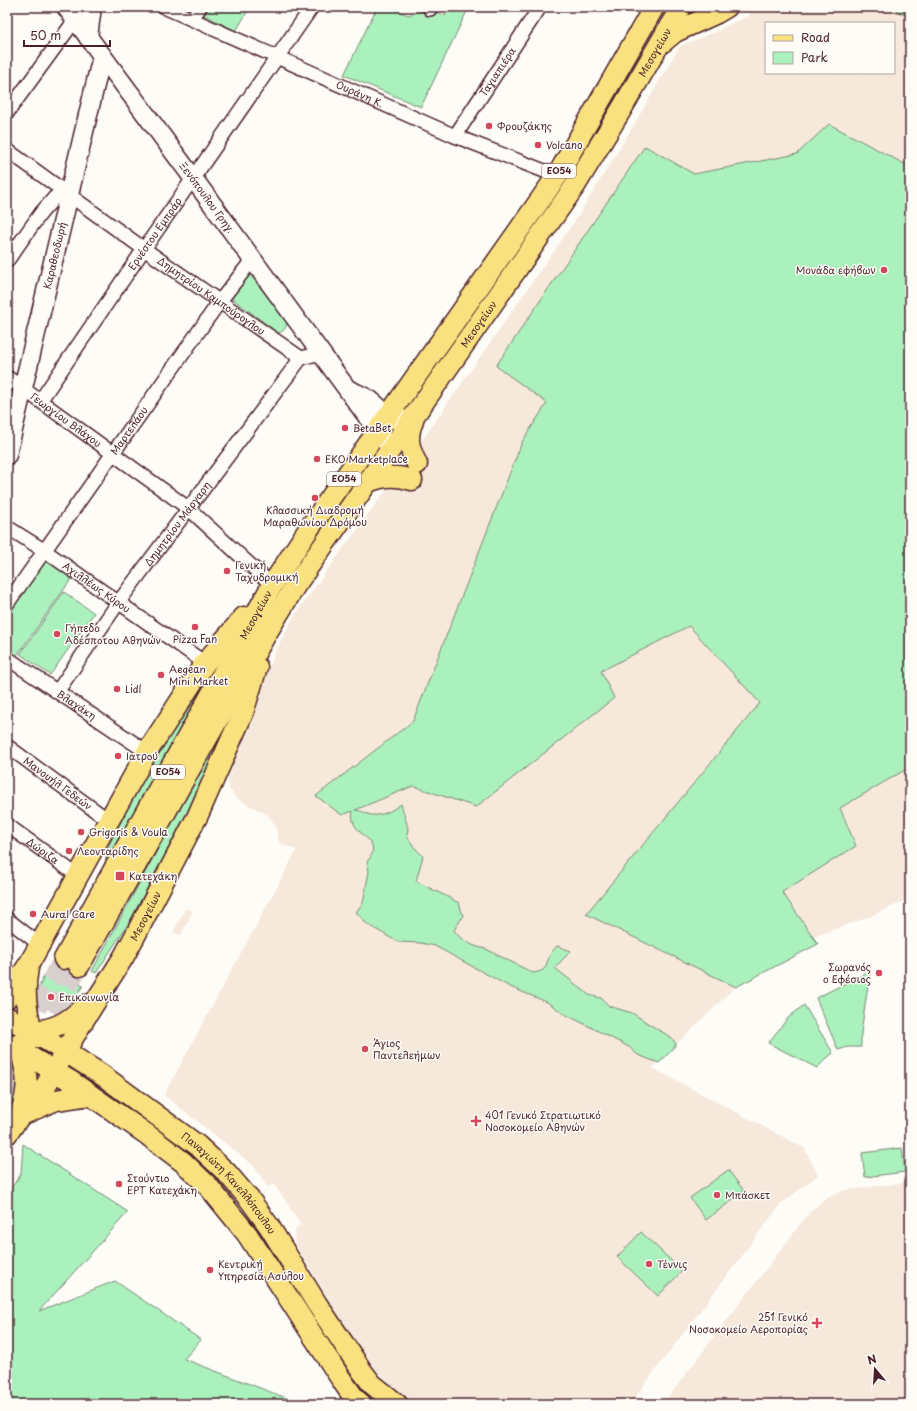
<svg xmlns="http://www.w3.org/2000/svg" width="917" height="1411" font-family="'Playpen Sans',sans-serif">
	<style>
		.built { fill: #f6e8da; fill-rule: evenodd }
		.green { fill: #abf1bd; stroke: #7a8874 }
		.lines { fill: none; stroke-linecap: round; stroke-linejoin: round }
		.primary-tunnel { stroke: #d9d0ce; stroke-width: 20; stroke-dasharray: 20 10; stroke-linecap: butt }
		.street-casing { stroke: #4a1f2b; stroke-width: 16 }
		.secondary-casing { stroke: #4a1f2b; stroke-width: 21 }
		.primary-casing { stroke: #4a1f2b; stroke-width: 23 }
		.street { stroke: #fdfcf7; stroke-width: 13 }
		.secondary { stroke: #fdfcf7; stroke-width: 18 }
		.primary { stroke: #fae180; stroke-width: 20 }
		.poi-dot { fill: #d1495b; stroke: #fdfcf7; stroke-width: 1.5 }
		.labels { text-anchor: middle; stroke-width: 3; stroke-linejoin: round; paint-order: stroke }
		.shield { fill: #fdfcf7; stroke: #806168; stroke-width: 1 }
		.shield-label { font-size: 9px; font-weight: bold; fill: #4a1f2b }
		.street-label { font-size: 10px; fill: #4a1f2b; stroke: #fdfcf7 }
		.poi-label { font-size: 10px; fill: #4a1f2b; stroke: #fdfcf7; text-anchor: start }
	</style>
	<rect width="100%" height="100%" fill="#fdfcf7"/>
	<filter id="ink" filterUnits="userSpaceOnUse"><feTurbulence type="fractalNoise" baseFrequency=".025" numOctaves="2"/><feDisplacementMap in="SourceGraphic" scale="8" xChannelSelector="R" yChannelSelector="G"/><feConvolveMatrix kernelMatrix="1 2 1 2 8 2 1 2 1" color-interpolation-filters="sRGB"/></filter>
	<g filter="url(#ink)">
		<path class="built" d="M755,7h155v896l-4,-3 -35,16 -101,37 -118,115 152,80 14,27 -38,30 -150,199h-217l-19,-16 -22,-22 -21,-30 -57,-94 2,-14 5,-4 -27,-40 -6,3 -14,-21 -90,-71 133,-245 -18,-7 -3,-17 -8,-11 -30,-16 -9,-10 -1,-11 48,-128 18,-34 125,-171 158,-227 54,-88 49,-84 38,-15 14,-8 16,-6zM766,23h128v50h-128z
			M186,908l7,3 -12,24 -8,-3z
			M910,1182v222h-247l146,-191 17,-15 20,-8z"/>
		<path class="green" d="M209,7h41l-14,24 -32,-16z
			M377,7h12l19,8 15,-4 1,-4h2l19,9 5,-9h14l4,2 -47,98 -77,-32z
			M891,7h19v11z
			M829,124l81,43v600l-70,41 16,38 -74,46 36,52 -82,43 -150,-73 174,-211 -71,-77 -88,45 13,27 -138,109 -63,-21 -58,24c5,0 8,2 12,4 12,4 25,-3 34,-10l7,24 -1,8 7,11 9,9 -7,25c14,8 29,14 43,22l4,13 -9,14c6,11 21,17 32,19l47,24c13,-2 12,-5 16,-16 2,-4 5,-8 8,-11l14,5 -8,8 -8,9 34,27 12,3 8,8 23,7 25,16 14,8 5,7 -4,6 -13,13 -21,-8 -9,-8 -66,-34 -16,-11 -37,-15 -75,-41 -14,-3 -22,-1 -10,-5 -22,-13 -11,-12 7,-9 6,-32 -2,-9c20,-25 -20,-25 -14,-51l-11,4 -26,-19 97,-75 109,-279 25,-39 -51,-37 149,-220 49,28 103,-20z
			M248,272l39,50c-1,6 -2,9 -9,11l-49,-37z
			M47,559l26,18 -58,81 -8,-6v-37z
			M64,592l30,21 -44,62 -30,-21z
			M229,645l-127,230 7,-30 37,-72 46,-78z
			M229,717l-18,50 -81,154 -34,52 -4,-2z
			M48,967l35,19 -13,17 -11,6 -20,-13 1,-11z
			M870,971l-9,62v14h-13l-10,3 -22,-52z
			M804,1005l29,48 -7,6 -9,9 -49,-25 20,-25z
			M7,1065l8,2 4,11 -5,24 -7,13z
			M23,1144l105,68 -89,99 76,-30 86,59 -17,19 118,45h-295v-210l14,-20z
			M902,1148l3,24 -40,5 -3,-24z
			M728,1170l16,21 -38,29 -16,-22z
			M641,1232l41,39 -24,25 -41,-39z"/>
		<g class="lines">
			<path class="primary-tunnel" d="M7,1060l57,-101
				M7,1090l72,-124"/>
			<defs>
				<g id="street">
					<path id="s1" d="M164,7l291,129 102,40"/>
					<path d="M430,9v-2"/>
					<path d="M192,19l8,-12"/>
					<path d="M7,113l68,-93"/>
					<path id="s2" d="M455,136l85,-129"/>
					<path id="s3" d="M7,150l137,99 157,109 20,-5"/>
					<path d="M7,261l34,-48 14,-16 14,-3"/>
					<path id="s4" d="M7,377l181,131 84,77"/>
					<path id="s5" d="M40,401l104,-152 168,-242"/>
					<path id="s6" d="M7,527l38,24 160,112"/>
					<path id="s7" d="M7,604l213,-303 33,-42"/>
					<path id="s8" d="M7,658l140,94"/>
					<path id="s9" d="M57,692l61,-89 183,-245"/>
					<path id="s10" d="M7,746l101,74"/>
					<path id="s11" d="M7,825l71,51"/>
					<path d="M7,919l32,25"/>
				</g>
				<g id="secondary">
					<path id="s12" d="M66,7l127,171 198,271"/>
					<path d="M88,37l4,-30"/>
					<path d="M352,391c6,3 13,6 18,9 16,12 22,27 44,17"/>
					<path id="s13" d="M7,455l95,-399"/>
				</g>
				<g id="primary">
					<path d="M663,42l12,-10 42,-19 10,-6"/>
					<path d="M413,421c-7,16 -4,28 4,43"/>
					<path d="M370,481c15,-5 27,-6 42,-1"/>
					<path id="s14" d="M64,959l208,-374 38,-58 247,-351 97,-169"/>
					<path id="s15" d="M79,966l187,-332 29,-48 280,-400 46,-76 60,-103"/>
					<path d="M28,968c-5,26 -1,45 6,70"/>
					<path d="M7,998l22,-34 118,-212 58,-89 39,-46"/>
					<path id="s16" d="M7,1017l59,35 36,23 95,70 30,28 23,27 19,26 48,78 45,67 10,13 25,20"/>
					<path d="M26,1032c28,-2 40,-8 60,-27"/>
					<path d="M7,1043l62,37 76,53 38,29 25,24 39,48 96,148 12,17 6,5"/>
					<path d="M19,1044c7,28 12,38 2,68"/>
					<path d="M26,1113l30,-13 34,-5"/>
					<path id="s17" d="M7,1134l13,-18 25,-29 35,-61 43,-68 13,-24 62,-119 45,-102 14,-46"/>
				</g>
			</defs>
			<use href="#street" class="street-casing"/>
			<use href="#secondary" class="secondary-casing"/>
			<use href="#primary" class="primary-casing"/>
			<use href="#street" class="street"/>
			<use href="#secondary" class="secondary"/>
			<use href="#primary" class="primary"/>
		</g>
	</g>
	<g class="poi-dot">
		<circle cx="489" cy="126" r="4"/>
		<circle cx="538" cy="145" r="4"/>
		<circle cx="884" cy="270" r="4"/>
		<circle cx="345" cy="428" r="4"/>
		<circle cx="317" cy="459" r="4"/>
		<circle cx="315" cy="498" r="4"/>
		<circle cx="227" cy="571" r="4"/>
		<circle cx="195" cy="627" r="4"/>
		<circle cx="57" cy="634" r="4"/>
		<circle cx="161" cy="675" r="4"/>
		<circle cx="117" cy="689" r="4"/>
		<circle cx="118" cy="756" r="4"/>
		<circle cx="81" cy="832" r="4"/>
		<circle cx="69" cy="851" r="4"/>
		<rect x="115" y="871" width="10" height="10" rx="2"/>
		<circle cx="33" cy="914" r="4"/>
		<circle cx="879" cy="973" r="4"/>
		<circle cx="51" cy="997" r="4"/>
		<circle cx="365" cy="1049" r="4"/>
		<path d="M474 1115h4v4h4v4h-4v4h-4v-4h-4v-4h4z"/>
		<circle cx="119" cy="1184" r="4"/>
		<circle cx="717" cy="1195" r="4"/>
		<circle cx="649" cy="1264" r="4"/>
		<circle cx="210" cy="1270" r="4"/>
		<path d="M815 1317h4v4h4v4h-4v4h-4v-4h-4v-4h4z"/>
	</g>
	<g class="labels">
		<g class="shield">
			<rect x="542" y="164" width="34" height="14" rx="3"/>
			<rect x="327" y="472" width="34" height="14" rx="3"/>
			<rect x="151" y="765" width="34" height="14" rx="3"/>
		</g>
		<g class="shield-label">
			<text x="559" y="174">ΕΟ54</text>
			<text x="344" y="482">ΕΟ54</text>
			<text x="168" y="775">ΕΟ54</text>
		</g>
		<g class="street-label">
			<text dy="4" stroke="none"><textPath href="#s15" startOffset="1081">Μεσογείων</textPath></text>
			<text dy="4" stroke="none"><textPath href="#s2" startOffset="77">Ταγιαπιέρα</textPath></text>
			<text dy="4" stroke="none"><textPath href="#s1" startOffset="214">Ουράνη Κ.</textPath></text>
			<text dy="4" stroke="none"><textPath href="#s12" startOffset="237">Ξενόπουλου Γρηγ.</textPath></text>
			<text dy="4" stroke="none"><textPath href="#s5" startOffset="203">Ερνέστου Εμπράρ</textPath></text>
			<text dy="4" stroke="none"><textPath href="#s13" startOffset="205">Καραθεοδωρή</textPath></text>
			<text dy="4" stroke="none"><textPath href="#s3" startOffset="251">Δημητρίου Καμπούρογλου</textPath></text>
			<text dy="4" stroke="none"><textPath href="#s15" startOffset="757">Μεσογείων</textPath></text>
			<text dy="4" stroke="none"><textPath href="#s4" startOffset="73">Γεωργίου Βλάχου</textPath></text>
			<text dy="4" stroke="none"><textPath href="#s7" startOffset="212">Μαρτελάου</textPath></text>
			<text dy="4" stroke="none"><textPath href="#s9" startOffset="207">Δημητρίου Μάργαρη</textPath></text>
			<text dy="4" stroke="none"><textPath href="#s6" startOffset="108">Αχιλλέως Κύρου</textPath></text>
			<text dy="4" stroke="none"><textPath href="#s14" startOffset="394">Μεσογείων</textPath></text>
			<text dy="4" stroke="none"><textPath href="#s8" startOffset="84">Βλαχάκη</textPath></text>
			<text dy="4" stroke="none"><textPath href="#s10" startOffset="63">Μανουήλ Γεδεών</textPath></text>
			<text dy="4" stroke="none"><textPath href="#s11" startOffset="44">Δώριζα</textPath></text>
			<text dy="4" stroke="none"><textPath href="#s17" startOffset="259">Μεσογείων</textPath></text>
			<text dy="4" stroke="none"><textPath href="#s16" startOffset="279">Παναγιώτη Κανελλόπουλου</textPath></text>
		</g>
		<g class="poi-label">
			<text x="497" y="130">Φρουζάκης</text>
			<text x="546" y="149">Volcano</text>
			<text x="876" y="274" text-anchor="end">Μονάδα εφήβων</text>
			<text x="353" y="432">BetaBet</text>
			<text x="325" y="463">EKO Marketplace</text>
			<text x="315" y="514" text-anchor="middle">Κλασσική Διαδρομή<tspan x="315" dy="12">Μαραθωνίου Δρόμου</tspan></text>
			<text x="235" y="569">Γενική<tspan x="235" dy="12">Ταχυδρομική</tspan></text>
			<text x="65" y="632">Γήπεδο<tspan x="65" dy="12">Αδέσποτου Αθηνών</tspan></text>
			<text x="195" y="643" text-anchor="middle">Pizza Fan</text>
			<text x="169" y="673">Aegean<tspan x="169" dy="12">Mini Market</tspan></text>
			<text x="125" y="693">Lidl</text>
			<text x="126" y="760">Ιατρού</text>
			<text x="89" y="836">Grigoris &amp; Voula</text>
			<text x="77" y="855">Λεονταρίδης</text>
			<text x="129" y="880">Κατεχάκη</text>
			<text x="41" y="918">Aural Care</text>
			<text x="871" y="971" text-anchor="end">Σωρανός<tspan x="871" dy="12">ο Εφέσιος</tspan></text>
			<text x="59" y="1001">Επικοινωνία</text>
			<text x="373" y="1047">Άγιος<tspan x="373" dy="12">Παντελεήμων</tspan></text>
			<text x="485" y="1119">401 Γενικό Στρατιωτικό<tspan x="485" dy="12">Νοσοκομείο Αθηνών</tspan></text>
			<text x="127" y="1182">Στούντιο<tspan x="127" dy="12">ΕΡΤ Κατεχάκη</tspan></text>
			<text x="725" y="1199">Μπάσκετ</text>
			<text x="218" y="1268">Κεντρική<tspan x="218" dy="12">Υπηρεσία Ασύλου</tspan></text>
			<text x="657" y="1268">Τέννις</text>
			<text x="808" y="1321" text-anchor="end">251 Γενικό<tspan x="808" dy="12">Νοσοκομείο Αεροπορίας</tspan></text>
		</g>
	</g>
	<rect width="917" height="1411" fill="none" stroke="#fdfcf7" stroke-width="24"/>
	<rect x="12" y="12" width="893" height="1387" fill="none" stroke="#4a1f2b" stroke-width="1.5" filter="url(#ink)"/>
	<rect x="765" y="22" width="130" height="52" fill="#fdfcf7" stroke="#b5a4a5"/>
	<rect x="773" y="35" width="20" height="6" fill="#fae180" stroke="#b5a4a5"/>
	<text x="801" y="42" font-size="12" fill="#4a1f2b">Road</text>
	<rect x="773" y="52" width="20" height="12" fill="#abf1bd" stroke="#b5a4a5"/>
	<text x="801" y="62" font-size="12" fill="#4a1f2b">Park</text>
	<g transform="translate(875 1369) rotate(342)" stroke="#fdfcf7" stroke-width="3" paint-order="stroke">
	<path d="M0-3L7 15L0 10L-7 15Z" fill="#4a1f2b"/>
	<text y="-6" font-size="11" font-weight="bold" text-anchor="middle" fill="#4a1f2b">N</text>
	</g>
	<path d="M24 40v6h86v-6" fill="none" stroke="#4a1f2b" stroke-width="2"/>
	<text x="30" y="40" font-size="12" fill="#4a1f2b" stroke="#fdfcf7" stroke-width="3" paint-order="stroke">50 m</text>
</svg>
